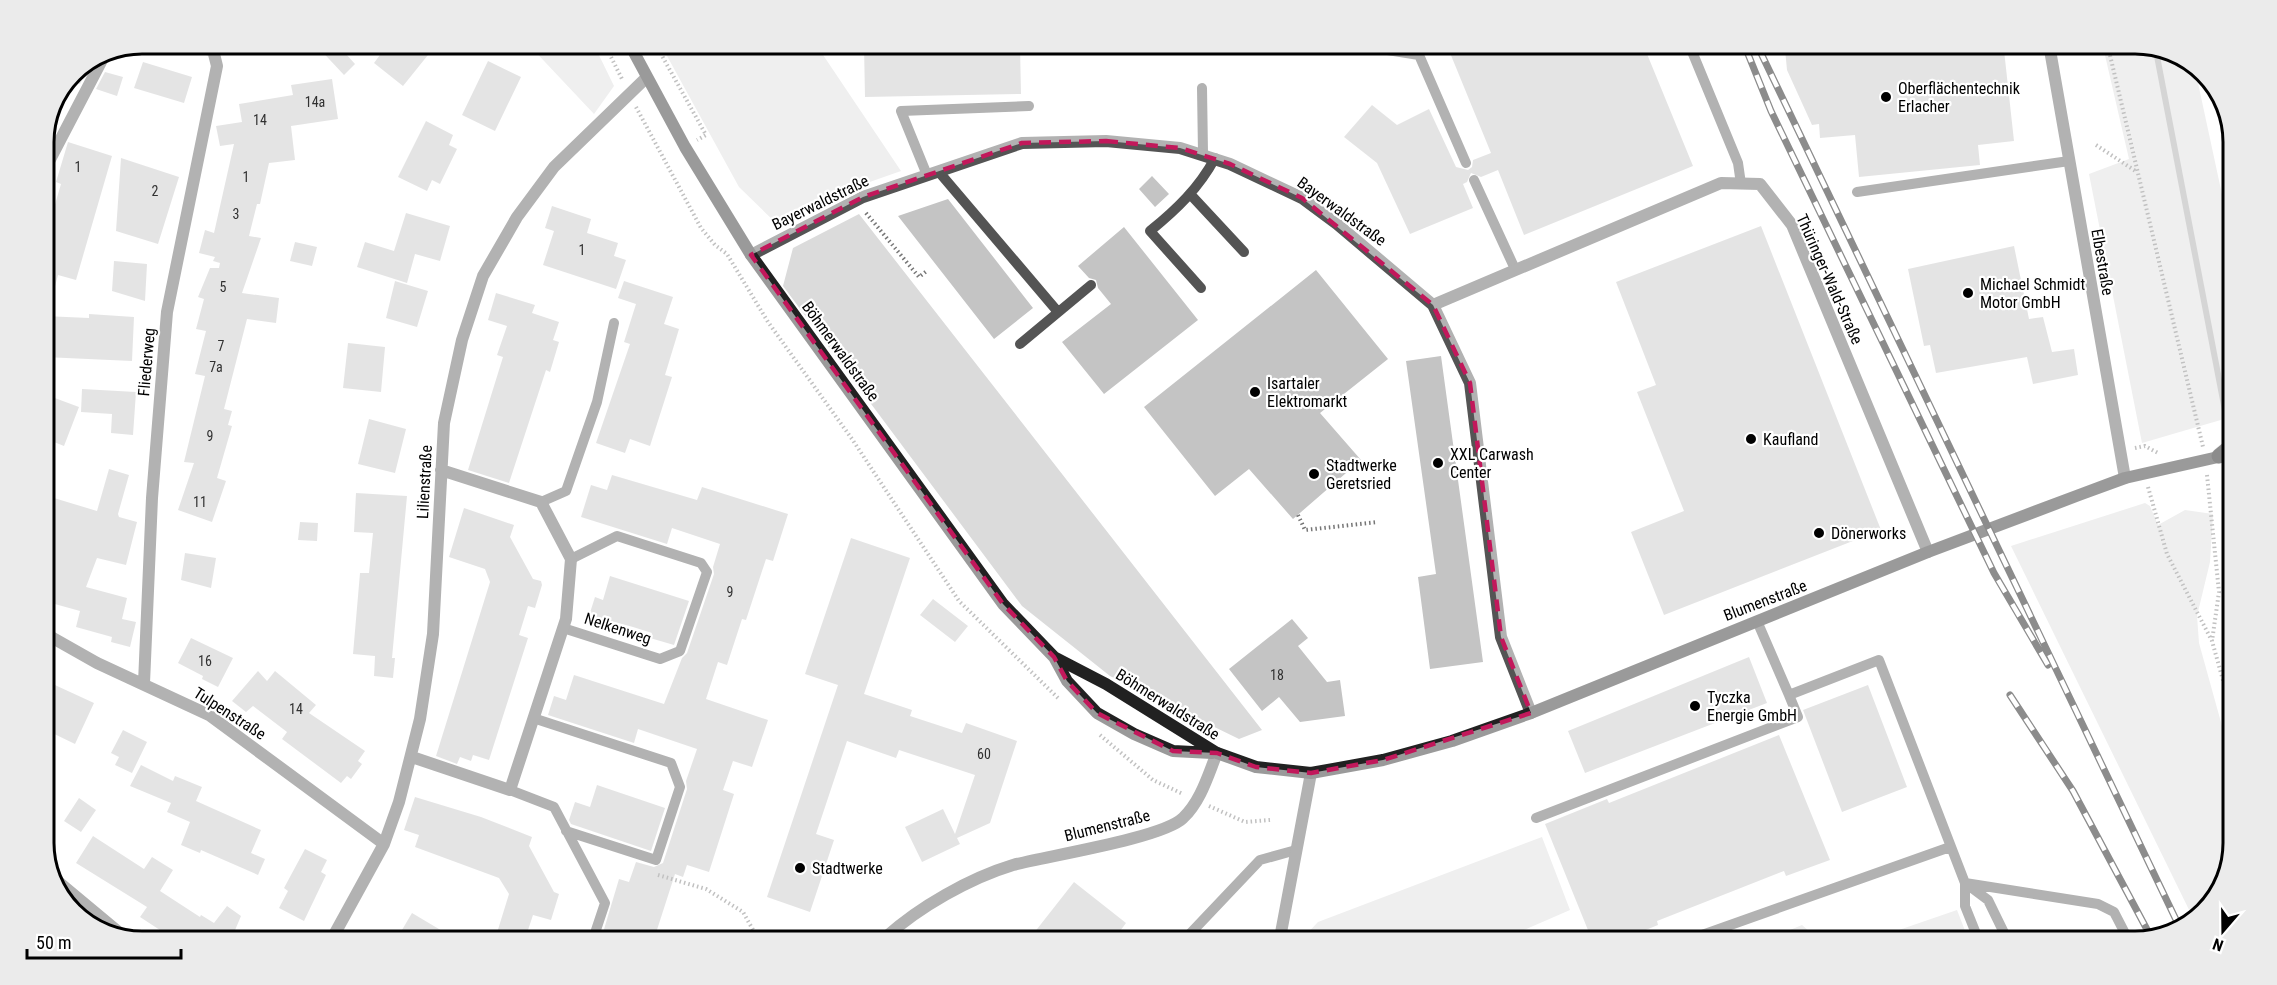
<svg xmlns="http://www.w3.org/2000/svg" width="2277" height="985" font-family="'Roboto Condensed',sans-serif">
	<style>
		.green { fill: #dbdbdb }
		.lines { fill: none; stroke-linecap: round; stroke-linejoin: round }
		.stream { stroke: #a2a2a2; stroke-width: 6 }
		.building { fill: #c4c4c4 }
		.primary-casing { stroke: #dbdbdb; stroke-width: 16 }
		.path { stroke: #767676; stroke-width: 4; stroke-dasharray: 1.5 3; stroke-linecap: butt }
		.lane { stroke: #545454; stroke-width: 10 }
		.street { stroke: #545454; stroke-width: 12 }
		.secondary { stroke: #212121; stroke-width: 12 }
		.primary { stroke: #000; stroke-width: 15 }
		.rail-casing { stroke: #000; stroke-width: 7 }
		.rail { stroke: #fff; stroke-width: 4.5; stroke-dasharray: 14; stroke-linecap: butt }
		.marked { fill: none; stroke: #c2185b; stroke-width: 4.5; stroke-dasharray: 12 8; stroke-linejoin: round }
		.poi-dot { fill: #000; stroke: #fff; stroke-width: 2 }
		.labels { text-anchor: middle; stroke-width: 4.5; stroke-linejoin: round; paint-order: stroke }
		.number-label { font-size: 14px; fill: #313131 }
		.poi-label { font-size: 16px; fill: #000; stroke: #fff; text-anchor: start }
		.street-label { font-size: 16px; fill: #000; stroke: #fff }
		.rim { fill: none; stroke: #000; stroke-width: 3 }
	</style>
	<rect width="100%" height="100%" fill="#fff"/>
	<path class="green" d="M529,45h65l20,41 -20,28z
		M661,45l156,1 84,125 -57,20 -66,34 -39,-38z
		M2104,51h69l22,18 37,172 -1,176 -89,26 -53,-269 40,-15z
		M859,214l403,516 -23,9 -129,-63 -88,-70 -239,-320 10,-38z
		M2145,503l5,3 8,19 27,-15 28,4 -3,48 -13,54 2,27 28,101 -1,137 -32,39 -183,-374z
		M1542,837l28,73 -67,29 -200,-1 15,-16z
		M1957,910l12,31 -126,-1 13,-9h40z
		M1802,925l17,15h-53z"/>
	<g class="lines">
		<path class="stream" d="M2156,51l71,370"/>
	</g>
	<path class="building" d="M315,44h22l18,20 -11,11z
		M388,44h26l14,11 -25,31 -29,-23z
		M864,46l156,1 1,47 -156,3z
		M1448,48l197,1 48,117 -169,69 -26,-65 -17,7 -10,-4 -4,9 -4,2 10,24 -63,26 -33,-71 -33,-26 28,-32 25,20 32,-16 27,58 12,3 4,-3 1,-7 18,-7z
		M1785,49l219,1 10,91 -36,4 2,20 -121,12 -4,-42 -35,3 -1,-14 -7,1 -25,-55z
		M488,61l33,16 -26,54 -33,-16z
		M143,62l49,15 -8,26 -50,-15z
		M87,66l2,1 -9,17 -11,-4 4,-8z
		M105,72l18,5 -6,19 -21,-7z
		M332,79l6,40 -47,7 4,34 -26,3 -9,41h-3l-8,32 12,2 -19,55 37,5 -3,25 -29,-4 -23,90 8,2 -4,14 4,1 -15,52 9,3 -14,41 -34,-12 16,-47 -10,-1 21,-86 -10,-2 11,-43 -10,-2 8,-30 -6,-2 12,-29h9l1,-5 -7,-2 2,-4 -16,-4 6,-23 9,3 20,-89 -14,2 -4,-20 26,-4 -3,-18 54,-9 -2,-10z
		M426,121l27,14 -4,10 8,4 -17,35 -8,-4 -5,11 -29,-14z
		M68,142l44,14 -36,124 -18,-5 -9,34 -5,-1v-66l17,-58 -5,-2z
		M121,158l58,19 -21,67 -42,-13z
		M1152,176l17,18 -14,13 -16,-18z
		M948,199l85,109 -39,31 -96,-123z
		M552,206l39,13 -4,14 31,10 -4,13 12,4 -10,29 -73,-24 11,-34 -9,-3z
		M406,213l44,13 -10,35 -25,-7 -8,29 -50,-16 8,-25 29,9z
		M1761,226l120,304 -217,85 -33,-83 53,-21 -47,-119 19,-7 -40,-103z
		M1124,227l74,93 -94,74 -42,-52 49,-38 -13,-16 -2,-8 -7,-2 -11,-12z
		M295,242l22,5 -5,19 -22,-5z
		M2014,246l15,73 14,-2 9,35 22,-3 4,26 -45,9 -6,-27 -91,16 -6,-28 -6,1 -16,-77z
		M114,261l33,3 -2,37 -33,-10z
		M1316,270l72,89 -68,54 41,47 -68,59 -44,-50 -34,27 -71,-89z
		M395,281l33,10 -11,36 -31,-9z
		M624,281l49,16 -9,27 15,5 -14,46 7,2 -22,69 -20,-7 -5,14 -29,-10 34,-99 -6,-2 12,-38 -18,-6z
		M496,293l39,12 -3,8 27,9 -6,18 6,2 -9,30 -4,-2 -37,113 -41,-13 35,-113 -6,-2 10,-29 -19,-6z
		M89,314l45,3 -2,44 -88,-4v-41l45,2z
		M348,343l37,4 -4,45 -38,-4z
		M1441,356l42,306 -53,7 -12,-92 18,-3 -30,-213z
		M82,389l54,3 -3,43 -22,-2 1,-19 -31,-2z
		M44,394l35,13 -15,39 -20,-8z
		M369,419l37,10 -11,44 -37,-9z
		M109,469l20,6 -11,39 1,3 18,5 -11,43 -29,-7 -11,29 41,11 -5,21 14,3 -6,25 -19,-5 1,-5 -36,-10 4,-16 -36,-10v-106l53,16z
		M612,475l85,25 5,-13 86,27 -15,47 -7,-2 -20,61 -4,-1 -15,46 -9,-3 -12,37 62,21 -16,47 -19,-6 -10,29 11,4 -25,78 -22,-7 -4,12 -8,-3 -20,62h-53l17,-57 10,3 7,-20 18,5 9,-4 24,-74 -1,-8 11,-32 -59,-20 -4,14 -86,-28 6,-19 12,4 8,-25 90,29 18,-46 5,-5 27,-79 -1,-7 7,-23 -48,-16 -5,16 -86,-27 10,-32 16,5z
		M356,493l51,3 -15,162h3l-2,20 -19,-2 1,-20 -22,-2 7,-81h9l4,-40 -19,-1z
		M464,508l50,17 -4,12 23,42 8,2 1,4 -7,23 -7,-2 -9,29 9,3 -39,122 -16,-5 -2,6 -11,-4 -3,7 -21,-8 54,-174 -5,-13 -36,-12z
		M300,522l18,1 -1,18 -19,-1z
		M851,538l59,20 -46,136 48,16 -2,6 52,17 4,-10 51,18 -27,82 -33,15 3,6 -38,18 -17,-35 38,-18 12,25 20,-59 -76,-25 -3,8 -49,-17 -31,93 18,6 -24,72 -43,-15 71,-212 -33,-11z
		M185,553l31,5 -5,30 -30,-8z
		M610,576l79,25 -15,44 -24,-7 2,-5 -19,-6 -22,-6 -1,4 -22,-6 7,-22 8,3z
		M933,599l35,27 -13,16 -35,-27z
		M1292,619l16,19 -10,8 29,36 13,-2 5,36 -45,6 -21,-25 -17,14 -33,-42z
		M191,638l42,20 -15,29 -16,-8 1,-3 -25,-13z
		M1749,657l18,46 -182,70 -17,-42z
		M258,671l9,10 8,-10 41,34 -7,8 56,38 -7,10 4,3 -11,15 -4,-3 -6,7 -59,-44 5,-7 -34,-26 -7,6 -14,-11z
		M44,680l50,23 -19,41 -31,-15z
		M1868,685l39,102 -65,25 -39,-102z
		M123,730l24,12 -15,31 -17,-8 4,-8 -8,-4z
		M1779,735l51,125 -44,16 -2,-5 -127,50 1,4 -37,15h-29l-47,-116 62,-25 2,4z
		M141,765l32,16 2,-5 27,11 -6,14 65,29 -10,23 14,6 -7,16 -57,-25 -1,3 -19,-8 9,-23 -23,-10 4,-9 -41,-17z
		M597,785l68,23 -14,43 -80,-27 -2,-4 6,-18 15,5z
		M415,797l66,20 51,20 -3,9 25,46 5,2 -8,26 -18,-5 -7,21h-30l13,-42 -10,-16 -84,-31 4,-12 -15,-5z
		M79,798l17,12 -15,22 -17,-11z
		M93,836l51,33 8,-12 21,13 -13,21 40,26 1,-2 13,8 13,-17 14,10 -8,19 -67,-1 -26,-17 7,-10 -71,-44z
		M305,849l22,11 -6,12 5,3 -22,46 -25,-13 9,-17 -4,-3z
		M1074,882l52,41 -11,15h-85z
		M412,913l37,22h-50z"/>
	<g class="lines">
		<defs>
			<path id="primary" d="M2219,456l11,-9"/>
		</defs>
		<use href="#primary" class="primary-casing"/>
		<path class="path" d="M605,45l17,34
			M656,45l50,90 -9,5
			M2109,51l94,396
			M636,107l65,121 14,17 12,9 41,68 84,117 107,162 101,99
			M2096,145l41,27
			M866,213l53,64 9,-7
			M2135,448l10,-2 13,7
			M2207,475l12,117 -7,49
			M2148,487l19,67 45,87 16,57
			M1298,515l7,15 73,-8
			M1100,735l53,45 30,14
			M1209,806l36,16 25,-2
			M658,875l48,14 37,23 14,25"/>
		<path class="lane" d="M1375,48l44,7 47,108
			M1691,49l47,114 3,21
			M1202,88l1,65
			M939,172l119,140
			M927,175l-26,-64 128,-5
			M1474,180l41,89
			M1857,192l212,-31
			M1190,194l54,58
			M1201,288l-51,-57c26,-21 49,-43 65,-73
			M1020,344l71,-59
			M541,502l25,-11 31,-89 17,-79
			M1757,621l32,74 90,-35 86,223v23l14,35
			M563,628l97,31 20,-8 27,-79 -6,-9 -84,-27 -46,23
			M533,718l138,45 9,24 -24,73 -90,-29
			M510,790l44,17 51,96 -11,33
			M1536,818l262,-101 -9,-22
			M1965,883l133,21 16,8 15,29
			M1968,885l20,15 20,41
			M1186,938l74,-78 36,-10
			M1688,940l262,-93"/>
		<path class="street" d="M178,44l35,6 13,-6
			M2050,50l75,428
			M44,171l58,-111
			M751,255l112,-58 159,-54 84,-2 74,7 50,16 72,34 35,26 96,81 37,78 31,254 30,76
			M1433,305l288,-122 39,1 32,41 136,327
			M44,633l53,30 112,52 175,129
			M144,683l8,-185 15,-186 50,-246 -4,-16
			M412,757l98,33 56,-171 5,-60 -30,-57 -100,-32
			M55,879l66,55
			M334,935l50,-91 15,-42 21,-83 13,-85 11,-211 18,-83 21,-64 34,-59 37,-50 92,-89
			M886,937c33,-30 84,-59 127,-72 34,-9 150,-27 170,-47 18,-17 25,-43 34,-65
			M1280,938l31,-165"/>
		<path class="secondary" d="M630,45l55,102 66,108 252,349 51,53 13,24 30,32 37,21 39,17 39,2
			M1054,657l52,27 111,69 39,14 55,6 72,-13 69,-19 79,-28 397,-161 151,-57 46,-17 102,-23"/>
		<use href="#primary" class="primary"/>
		<defs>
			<path id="rail" d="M1746,49l25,62 223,462 54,92
				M1759,49l421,879
				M2010,695l63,96 78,146"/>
		</defs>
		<use href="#rail" class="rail-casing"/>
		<use href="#rail" class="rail"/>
	</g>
	<path d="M0 0H2277V985H0ZM1106,141l74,7 50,16 72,34 131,107 37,78 31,254 30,76 -148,47 -72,13 -55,-6 -39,-14 -44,-2 -76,-38 -30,-32 -13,-24 -51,-53 -252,-349 112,-58 159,-54z" fill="#fff" fill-opacity=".55" fill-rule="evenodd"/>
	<path class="marked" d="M1106,141l74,7 50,16 72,34 131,107 37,78 31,254 30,76 -148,47 -72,13 -55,-6 -39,-14 -44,-2 -76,-38 -30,-32 -13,-24 -51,-53 -252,-349 112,-58 159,-54z"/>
	<g class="poi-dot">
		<circle cx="1886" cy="97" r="6"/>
		<circle cx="1968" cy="293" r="6"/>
		<circle cx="1255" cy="392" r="6"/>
		<circle cx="1751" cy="439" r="6"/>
		<circle cx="1438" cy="463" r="6"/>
		<circle cx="1314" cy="474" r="6"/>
		<circle cx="1819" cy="533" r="6"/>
		<circle cx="1695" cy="706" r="6"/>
		<circle cx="800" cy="868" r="6"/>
	</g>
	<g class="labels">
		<g class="number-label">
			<text x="315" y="107">14a</text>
			<text x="260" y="125">14</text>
			<text x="78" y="172">1</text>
			<text x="246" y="182">1</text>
			<text x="155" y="196">2</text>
			<text x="236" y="219">3</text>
			<text x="582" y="255">1</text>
			<text x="223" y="292">5</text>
			<text x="221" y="351">7</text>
			<text x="216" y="372">7a</text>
			<text x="210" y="441">9</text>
			<text x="200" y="507">11</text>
			<text x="730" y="597">9</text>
			<text x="205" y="666">16</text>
			<text x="1277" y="680">18</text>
			<text x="296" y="714">14</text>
			<text x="984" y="759">60</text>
		</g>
		<g class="poi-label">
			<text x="1898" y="94">Oberflächentechnik<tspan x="1898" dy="18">Erlacher</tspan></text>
			<text x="1980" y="290">Michael Schmidt<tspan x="1980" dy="18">Motor GmbH</tspan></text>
			<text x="1267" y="389">Isartaler<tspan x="1267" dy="18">Elektromarkt</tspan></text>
			<text x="1763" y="445">Kaufland</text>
			<text x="1450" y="460">XXL Carwash<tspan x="1450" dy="18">Center</tspan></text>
			<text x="1326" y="471">Stadtwerke<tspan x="1326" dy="18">Geretsried</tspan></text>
			<text x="1831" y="539">Dönerworks</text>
			<text x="1707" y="703">Tyczka<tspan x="1707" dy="18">Energie GmbH</tspan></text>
			<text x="812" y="874">Stadtwerke</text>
		</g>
		<g class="street-label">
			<text transform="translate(820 202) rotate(-26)" y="6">Bayerwaldstraße</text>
			<text transform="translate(1342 211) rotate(36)" y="6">Bayerwaldstraße</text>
			<text transform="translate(2103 262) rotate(80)" y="6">Elbestraße</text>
			<text transform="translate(1830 279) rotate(66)" y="6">Thüringer-Wald-Straße</text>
			<text transform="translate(841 351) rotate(54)" y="6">Böhmerwaldstraße</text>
			<text transform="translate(146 362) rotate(-85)" y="6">Fliederweg</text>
			<text transform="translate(424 482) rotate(-87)" y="6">Lilienstraße</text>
			<text transform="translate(1765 600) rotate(-21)" y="6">Blumenstraße</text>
			<text transform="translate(618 628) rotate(18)" y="6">Nelkenweg</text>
			<text transform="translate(1168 704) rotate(32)" y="6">Böhmerwaldstraße</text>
			<text transform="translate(230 713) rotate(33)" y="6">Tulpenstraße</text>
			<text transform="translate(1107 825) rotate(-14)" y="6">Blumenstraße</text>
		</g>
	</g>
	<path d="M0 0H2277V985H0ZM142 54H2135A88 88 0 0 1 2223 142V843A88 88 0 0 1 2135 931H142A88 88 0 0 1 54 843V142A88 88 0 0 1 142 54Z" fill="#ebebeb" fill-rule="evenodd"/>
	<path class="rim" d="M142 54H2135A88 88 0 0 1 2223 142V843A88 88 0 0 1 2135 931H142A88 88 0 0 1 54 843V142A88 88 0 0 1 142 54Z"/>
	<g transform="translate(2223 931) rotate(200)" stroke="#ffffff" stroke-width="4.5" paint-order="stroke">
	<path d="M0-4.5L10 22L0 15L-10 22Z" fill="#000000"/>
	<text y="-9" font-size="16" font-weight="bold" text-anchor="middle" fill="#000000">N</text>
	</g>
	<path d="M27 949v9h154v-9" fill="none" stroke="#000000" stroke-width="3"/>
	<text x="36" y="949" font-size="18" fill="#000000" stroke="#ffffff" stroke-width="4.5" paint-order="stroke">50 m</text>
</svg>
